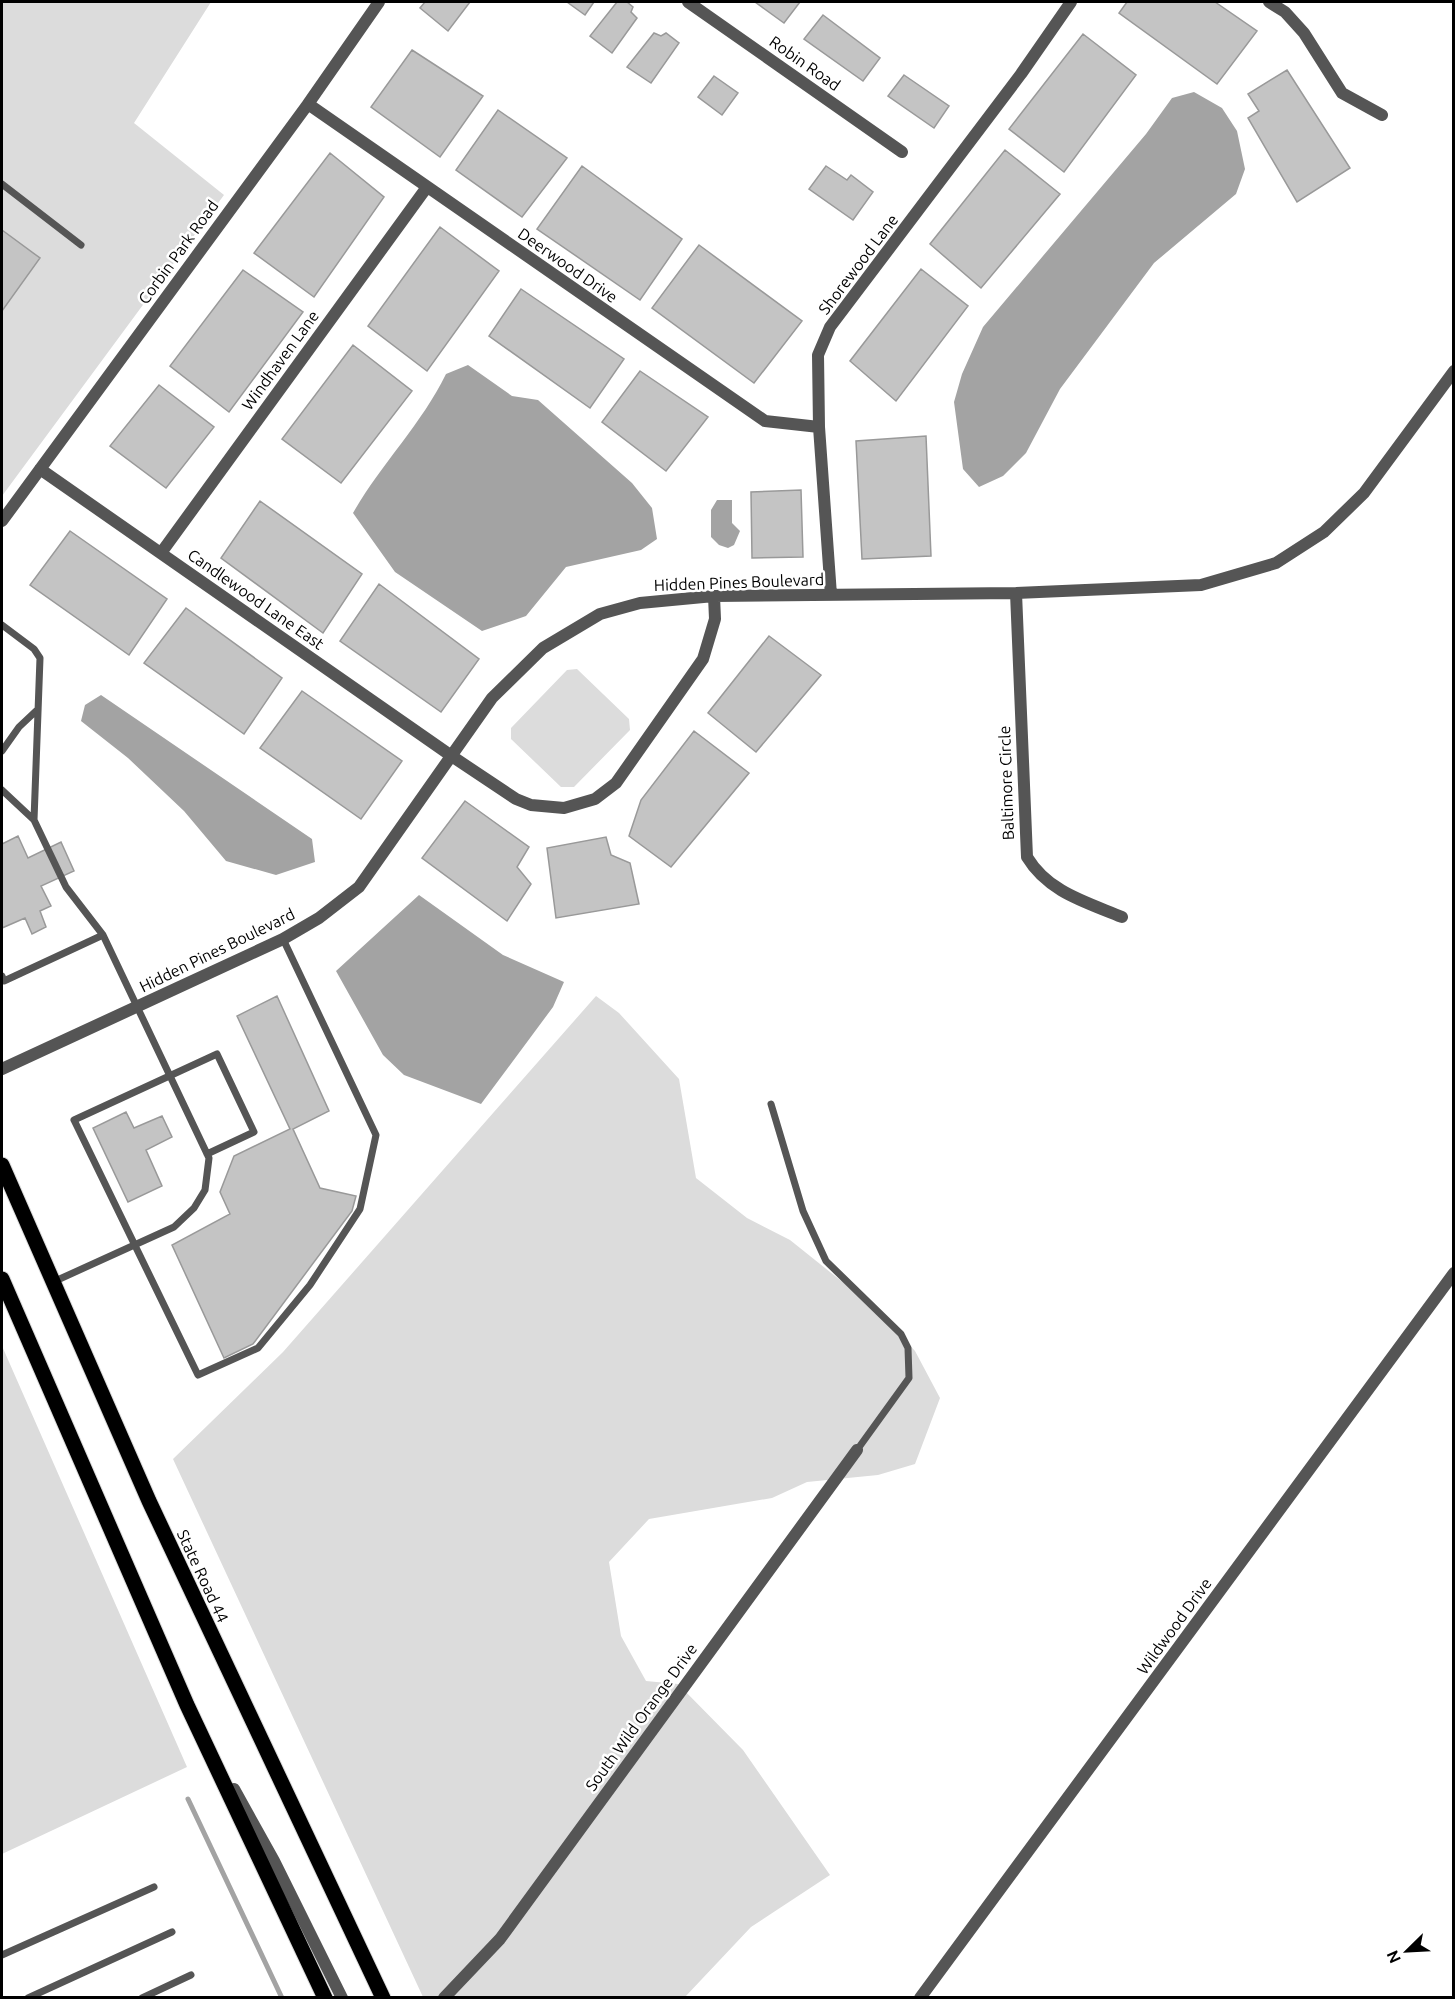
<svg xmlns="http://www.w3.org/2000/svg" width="1455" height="1999" font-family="Ubuntu,sans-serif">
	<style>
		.green { fill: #dcdcdc }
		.water { fill: #a3a3a3 }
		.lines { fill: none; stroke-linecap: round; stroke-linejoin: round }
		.stream { stroke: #a3a3a3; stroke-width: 5 }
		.building { fill: #c4c4c4; stroke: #999; stroke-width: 1.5 }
		.primary-casing { stroke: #dbdbdb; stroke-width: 17 }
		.service { stroke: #555; stroke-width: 7 }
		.minor { stroke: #555; stroke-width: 12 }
		.primary { stroke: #000; stroke-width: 15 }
		.labels { text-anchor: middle; stroke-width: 5; stroke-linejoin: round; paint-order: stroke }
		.street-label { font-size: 16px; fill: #000; stroke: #fff }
	</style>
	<rect width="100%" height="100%" fill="#fff"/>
	<path class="green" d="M2,2h209l-77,121 90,72 -222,301z
		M577,669l52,50 1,11 -56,57h-13l-50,-48v-11l56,-58z
		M596,996l23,17 60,66 17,99 51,40 43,22 90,72 35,39 25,47 -25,66 -37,11 -71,7 -35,16 -123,21 -40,43 12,74 25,45 32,3 65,66 87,125 -79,52 -66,70h-262l-250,-538 110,-107z
		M2,1346l185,421 -185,87z"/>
	<path class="water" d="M1194,92l28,16 15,23 8,38 -9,25 -82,69 -94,126 -34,64 -23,23 -24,11 -16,-18 -9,-67 8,-28 21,-47 163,-193 26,-36z
		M468,365l44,31 26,4 94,83 20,25 5,31 -16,11 -75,17 -40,49 -44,15 -87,-59 -42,-59c28,-49 68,-88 93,-139z
		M717,500h15v23l8,8 -6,14 -6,3 -9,-3 -8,-8v-27z
		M101,695l211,144 3,23 -39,13 -50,-14 -42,-50 -56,-53 -47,-37 4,-16z
		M419,895l84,60 61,27 -11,25 -72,97 -77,-29 -21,-20 -47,-84z"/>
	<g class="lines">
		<path class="stream" d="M188,1799l94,199"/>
	</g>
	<path class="building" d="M425,2h45l-22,29 -28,-23z
		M567,2h27l-9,13z
		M617,2h10l6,5 -2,5 6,6 -25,35 -22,-17z
		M755,2h45l-16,21z
		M1127,2h88l42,29 -40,53 -98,-71z
		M823,15l57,43 -17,23 -59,-42z
		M654,33l7,3 5,-3 13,10 -28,40 -24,-16z
		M1083,34l53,41 -72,97 -55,-43z
		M412,50l71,46 -43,61 -69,-50z
		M1287,70l63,98 -53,34 -49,-84 11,-7 -11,-17z
		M904,75l45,31 -15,22 -46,-32z
		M714,76l24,17 -16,22 -24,-18z
		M498,110l69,48 -45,59 -66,-47z
		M1005,150l55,44 -79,94 -51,-44z
		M330,153l54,44 -70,100 -60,-44z
		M582,166l100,73 -42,61 -103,-71z
		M826,166l21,14 4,-5 22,17 -20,28 -44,-31z
		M440,227l59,44 -72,100 -59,-45z
		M2,230l38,28 -38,53z
		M699,245l103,76 -48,62 -102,-75z
		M921,269l47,37 -72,95 -46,-40z
		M243,270l60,42 -74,100 -59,-46z
		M521,289l103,70 -34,49 -101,-72z
		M353,345l59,46 -71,92 -59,-44z
		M640,371l68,46 -42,54 -64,-49z
		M159,385l55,42 -48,61 -56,-42z
		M926,436l5,120 -69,3 -6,-118z
		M801,490l2,67 -51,1 -1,-66z
		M260,501l102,73 -39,59 -102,-75z
		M70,531l97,68 -38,56 -99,-70z
		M379,584l100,75 -38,53 -101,-71z
		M186,608l96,70 -38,56 -100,-71z
		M769,636l52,39 -65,77 -48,-39z
		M302,691l100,70 -41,58 -101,-71z
		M694,731l55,42 -78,94 -42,-31 12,-36z
		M465,801l64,46 -12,20 14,17 -24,37 -85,-63z
		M18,836l10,22 33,-16 13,29 -33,15 10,20 -11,5 6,16 -14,7 -7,-16 -23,10v-84z
		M606,837l5,18 19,8 9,41 -83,14 -9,-70z
		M277,996l52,115 -36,18 27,59 36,8 -4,15 -99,133 -29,14 -52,-113 58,-31 -10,-22 14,-36 56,-27 -53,-113z
		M126,1112l8,16 28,-12 10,21 -26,13 16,36 -34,16 -35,-74z"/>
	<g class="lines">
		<defs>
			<path id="primary" d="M2,1165l147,336 234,497
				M2,1279l185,426 138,293"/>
		</defs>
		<use href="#primary" class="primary-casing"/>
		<path class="service" d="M2,184l79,61
			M2,625l32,24 6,9 -6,162
			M2,751l17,-24 17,-16
			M2,790l32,30 32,67 37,48 106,223 -4,32 -11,18 -20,19 -121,55
			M2,976l2,5 99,-46
			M771,1104l32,107 23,50 75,73 7,14 1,30 -52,72
			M207,1154l47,-22 -37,-78 -143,66 124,255 60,-27 52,-63 50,-76 16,-74 -93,-196
			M2,1955l152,-68
			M28,1998l144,-66
			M142,1998l49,-23"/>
		<path class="minor" d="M688,2l214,150
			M1269,2l16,10 19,21 38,60 40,22
			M308,104l457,317 54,6
			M40,469l413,288 63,42 15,6 33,3 31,-9 21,-16 87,-124 12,-40 -1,-23
			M2,521l306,-417 71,-102
			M161,553l266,-366
			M1016,593l11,264c21,35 59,45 95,60
			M831,595l-12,-168 -1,-72 12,-28 191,-253 50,-72
			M2,1069l281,-130 36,-21 40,-31 133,-189 51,-50 57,-34 40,-11 74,-7 302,-3 185,-8 75,-22 48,-31 40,-39 90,-122
			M234,1789l40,72 68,137
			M444,1998l56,-59 357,-489
			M920,1998l534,-725"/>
		<use href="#primary" class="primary"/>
	</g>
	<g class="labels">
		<g class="street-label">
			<text transform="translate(805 63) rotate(35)" y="6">Robin Road</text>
			<text transform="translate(178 252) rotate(-54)" y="6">Corbin Park Road</text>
			<text transform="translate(858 264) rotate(-53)" y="6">Shorewood Lane</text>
			<text transform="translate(568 265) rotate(35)" y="6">Deerwood Drive</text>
			<text transform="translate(280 360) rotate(-54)" y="6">Windhaven Lane</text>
			<text transform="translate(739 582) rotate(-2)" y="6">Hidden Pines Boulevard</text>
			<text transform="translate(256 599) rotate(35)" y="6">Candlewood Lane East</text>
			<text transform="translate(1006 783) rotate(-92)" y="6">Baltimore Circle</text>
			<text transform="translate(217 950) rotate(-26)" y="6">Hidden Pines Boulevard</text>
			<text transform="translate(203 1576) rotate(65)" y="6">State Road 44</text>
			<text transform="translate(1174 1626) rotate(-54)" y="6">Wildwood Drive</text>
			<text transform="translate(641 1717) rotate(-54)" y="6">South Wild Orange Drive</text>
		</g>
	</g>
	<rect width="1455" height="1999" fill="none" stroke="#000000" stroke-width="6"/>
	<g transform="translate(1407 1951) rotate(246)" stroke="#ffffff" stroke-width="4.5" paint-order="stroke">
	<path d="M0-4.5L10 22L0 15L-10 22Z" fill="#000000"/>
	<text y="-9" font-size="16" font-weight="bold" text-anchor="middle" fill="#000000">N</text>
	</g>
</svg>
